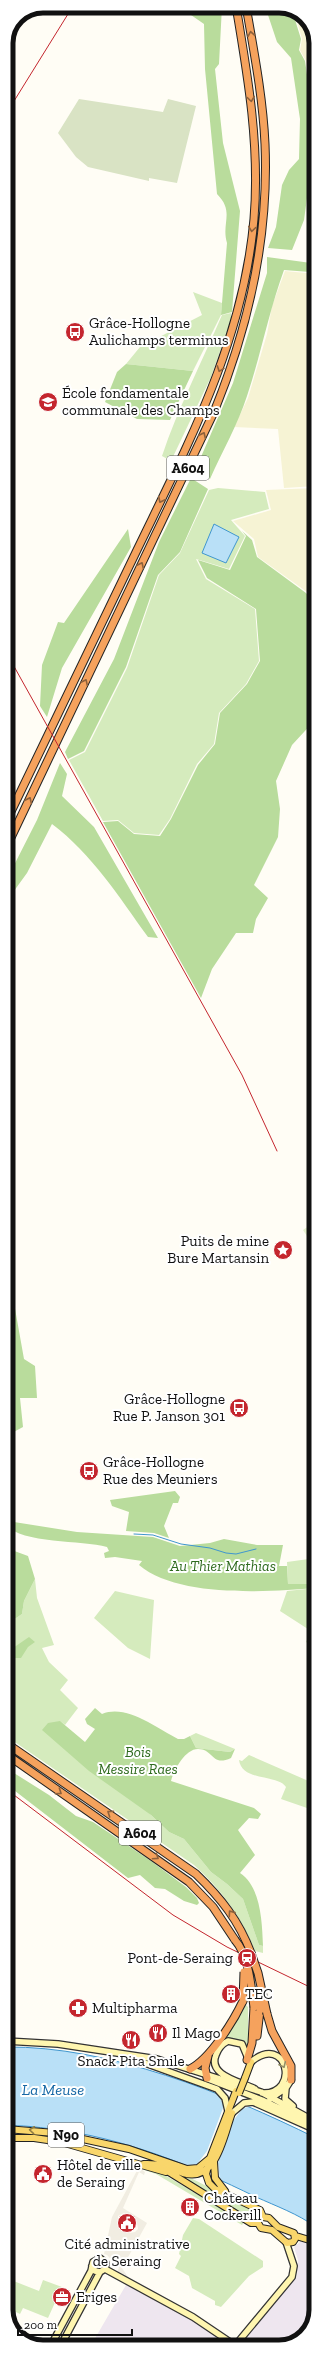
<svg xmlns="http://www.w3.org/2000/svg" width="322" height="2353" font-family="'Zilla Slab',serif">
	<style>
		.industrial { fill: #eee6ef }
		.farmland { fill: #f6f3d4 }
		.green { fill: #d5ebbd }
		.forest { fill: #b9dc9c }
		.cemetery { fill: #d9e3c4 }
		.pitch { fill: #e6f2cf }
		.plaza { fill: #f1ede2; fill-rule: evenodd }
		.water { fill: #b9e0f7; stroke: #3f96cf }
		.pier { fill: #fffdf5 }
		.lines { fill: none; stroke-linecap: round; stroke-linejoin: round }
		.stream { stroke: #3f96cf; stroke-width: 1 }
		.secondary-casing { stroke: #333; stroke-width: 8 }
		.primary-casing { stroke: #222; stroke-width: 8 }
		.highway-casing { stroke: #222; stroke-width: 9 }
		.secondary { stroke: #fff6b0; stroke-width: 5.5 }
		.primary { stroke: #f9d66b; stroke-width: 6 }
		.highway { stroke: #f5a25d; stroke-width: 7 }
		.rail { stroke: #c4262e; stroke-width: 1 }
		.primary-bridge-casing { stroke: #222; stroke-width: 8; stroke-linecap: butt }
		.highway-bridge-casing { stroke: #222; stroke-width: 9; stroke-linecap: butt }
		.primary-bridge { stroke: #f9d66b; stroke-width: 6 }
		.highway-bridge { stroke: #f5a25d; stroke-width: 7 }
		.oneway { stroke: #8e613b }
		.oneway2 { stroke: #948f68 }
		.oneway3 { stroke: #917d42 }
		.labels { text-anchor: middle; stroke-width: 4; stroke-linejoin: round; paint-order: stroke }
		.shield { fill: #fff; stroke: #585858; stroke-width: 1 }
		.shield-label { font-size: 14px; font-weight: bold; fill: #111 }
		.poi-label { font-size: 15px; fill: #111; stroke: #fff; text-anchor: start }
		.park-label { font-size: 15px; font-style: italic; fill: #2f6b1f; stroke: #fff }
		.water-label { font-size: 16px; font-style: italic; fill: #1768a6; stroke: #fff }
		.rim { fill: none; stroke: #111; stroke-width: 5 }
	</style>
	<rect width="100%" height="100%" fill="#fffdf5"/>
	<path class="industrial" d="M301,2241l15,6v63l-9,25 -23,12h-49l7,-4 55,-67 1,-16 -4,-13z
		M126,2285l68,36 37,26h-141z"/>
	<path class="farmland" d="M294,11l11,6 11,21v96h-4v-39l-6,-34 -6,-11 2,-11z
		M285,271l31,3v212l-32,2 -6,-59 -44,-2 14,-29 19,-64 5,-28z
		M316,488v115l-9,-11 -49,-35 -4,-18 -21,-18 38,-11 -5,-20z"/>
	<path class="green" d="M193,292l29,11 -1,12 -28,56 -67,-7 14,-17 62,-32z
		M231,313v7l-20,57 -40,84 -9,-5c16,-48 40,-94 60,-141z
		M218,488l47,4 4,17 -38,11 14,16 -16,33 -33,-10 10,20 49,30 4,52 -13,23 -27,29 -5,31 -17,20 -27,55 -11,16 -25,-2 -16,-13 -15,1 -34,-61 16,-8 42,-84 32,-93 21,-22 29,-63z
		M316,1558v26h-28l-1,-22z
		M35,1579l2,19 17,47 -12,3 7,14 19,18 -8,10 18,18 -13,17 -5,-4 91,94 18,17 15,7 27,33 16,12 16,15 16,46 4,1v7l-8,-2c-13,-33 -34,-62 -61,-86l-188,-129v-111l16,-11 2,-13z
		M316,1588v60l-10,-6 5,-11 -31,-20 7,-20z
		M115,1591l39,9 -4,59 -22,-11 -34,-30z
		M196,1733l39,16 -5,3 -34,-4 -6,-12z
		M249,1755l64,28 -6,25 -26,-9 5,-12c-8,-13 -44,-5 -47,-27l3,1z
		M245,2004l3,3v42l-7,-8 -11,-2 -12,8 -6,10z
		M164,2167c31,10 60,30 89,44l3,7 -6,1z
		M141,2169l22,5 81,48 -2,3 -86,-51z
		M193,2218l6,1 64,42v6l-14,9 -28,31 -6,-2v-4l-23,-13 -3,-12 -14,-8 6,-12 -2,-2 4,-19z
		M6,2278l33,13 4,-11 19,7 -14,31 -25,-10 -3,6 -14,-7z"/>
	<path class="forest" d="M194,6h28l-3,58 -4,5 8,74 17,68 -8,101 -11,3 6,-72c-6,-20 8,-31 -10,-49l-12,-125 -1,-45 -13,-9z
		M265,6h19l8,4 9,29 -2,11 6,11 5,34 1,98 -4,5 -3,22 -12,30 -24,-2 8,-21 6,-42 7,-15 10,-11 1,-40 -9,-61 -14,-16z
		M267,257l44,6 -1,9 -26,-2c-15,41 -23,84 -37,126 -9,28 -25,56 -37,83l-16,-6 39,-90 34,-110z
		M126,364l67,7 -23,49 -33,-1 -32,-17 12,-30z
		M191,478l17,11 -28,63 -22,23 -32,92 -42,84 -16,8 -3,-7 49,-93 45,-117z
		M128,529l3,18 -69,121 -15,49 -7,-11 2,-41 16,-43 6,1z
		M242,531l10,9 5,17 49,36 10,12v114l-24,26 -16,36 4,28 -2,28 -24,48 14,13 -12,21 -3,14h-17l-24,36 -11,29 -98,-176 15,-1 16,13 26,2 11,-17 27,-54 17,-21 5,-31 27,-29 13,-23 -4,-52 -49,-31 -9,-18 32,10 16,-34z
		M60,763l7,11 -5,22 32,31 64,111 -10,-1c-29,-40 -56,-83 -96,-113l-25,49 -21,29v-21l31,-61z
		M6,1270l7,10 1,23 10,56 11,7 2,32h-17l3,29 -15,8v20h-2z
		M175,1491l5,6 -2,6h-5l-9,23 5,12 -15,-5 -28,-2 3,-19 -17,-6 -2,-6z
		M7,1500l5,1 2,21 63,10 76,5 27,9 30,-3 14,-4 33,6h26l-4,21h8l1,18h28v4c-49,4 -138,10 -177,-23l3,-4 -27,-4 -10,1 -1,-5 5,-2 -2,-4c-25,-7 -85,-3 -101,-22z
		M9,1549l19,7 7,23 -11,22 -2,13 -16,11v-73z
		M29,1637l6,5 -7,5 -7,11h-6l-4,-5 2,-5z
		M95,1708l7,6c25,-10 54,14 76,25h6l6,-3 6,12 34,4 5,-3 -4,9c-20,9 -17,-9 -33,-9 -13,0 -24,21 -27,32l83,27 7,6 -3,5 -9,-1 -11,12 17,25 -15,18c21,14 22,49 23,73l-4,-1 -16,-46 -16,-15 -16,-12 -27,-33 -15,-7 -18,-17 -62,-44 -47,-41 6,-7 12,-2 25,21 10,-13 -8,-5 -2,-5z
		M6,1768l43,27 27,21 17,6 58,39 35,26 11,11 2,5 -2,2 -13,-4 -19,-12 -10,-1 -15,-13 -12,3 -122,-94z"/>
	<path class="cemetery" d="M79,99l84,13 5,-13 28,7 -19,77 -28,-5v3l-61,-14 -12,-10 -18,-24z"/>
	<path class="pitch" d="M316,1221v29l-13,-20z"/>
	<path class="plaza" d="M139,2167l6,5 -1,3 -5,-3 -16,36 24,15 -25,45 8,12 -13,-8 2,-4 -12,-13 -3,-1 8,-37zM124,2213l13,10 1,6 -3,3 -6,1 -4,-5 -2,2 -5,-8v-6z"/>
	<path class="water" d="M214,524l25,13 -13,26 -24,-10z
		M6,2047c103,-1 219,46 310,91v89c-18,-13 -40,-21 -60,-30 -65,-32 -132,-59 -204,-68 -16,-2 -30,-4 -46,-3z"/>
	<path class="pier" d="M218,2093l32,13 -8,3 -9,12 -15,42 2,17 -35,-14 12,-2 10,-13 16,-43v-4z"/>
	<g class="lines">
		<path class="stream" d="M134,1534l19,1 28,9 29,4 16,5 10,1 20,-5"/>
		<defs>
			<path id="secondary" d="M6,2041l52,3 99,15 104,33 55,30
				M247,2056l-5,-12 -14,-3c-6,3 -10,8 -12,14 -9,21 27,27 39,34
				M131,2058l86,31 8,9 3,13
				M251,2062c36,-30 50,33 11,31
				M208,2079l54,21 54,26
				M291,2080l-5,8 -1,11 8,7
				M270,2099l16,-11
				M231,2114l13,-11 9,-1 63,28
				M105,2269l88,48 40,27 5,-2 54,-65 2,-11 -8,-24
				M50,2347l41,-76 2,-9 7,-4 6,5 -1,6 -5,3 -5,-1 -3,-5
				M60,2347l40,-75"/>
			<path id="primary" d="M245,2078l6,-16
				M236,2091l-26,67 -4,16 3,9 6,6 45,21 3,7 6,1 9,9 16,6 1,6 -2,3 -6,1 -15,-13 -11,-2 -3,-5
				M6,2129l49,4 74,16 58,20 11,-1 12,-10
				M6,2138h28l27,4 105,30
				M214,2162l1,16 10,13
				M144,2164c14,-1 26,4 39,9 34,10 40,-36 49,-60
				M164,2169l87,54h7
				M296,2236l20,6"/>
			<path id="highway" d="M6,822c44,-90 87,-181 131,-272 52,-108 106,-208 117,-331 6,-72 -6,-142 -18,-213
				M6,848l208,-436c35,-86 55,-175 51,-268 -2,-46 -11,-92 -19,-138
				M6,1743l190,131c25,24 43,47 55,79
				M6,1754l183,128 24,25 22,33
				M267,2014l5,17 19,35v14
				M257,2036l3,-26
				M247,2060l5,-17 2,-36
				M190,2069c20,-10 43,-47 53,-68
				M207,2078l-2,-10 3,-12"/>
		</defs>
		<use href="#secondary" class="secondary-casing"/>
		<use href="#primary" class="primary-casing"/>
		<use href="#highway" class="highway-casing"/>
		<use href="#secondary" class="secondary"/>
		<use href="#primary" class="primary"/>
		<use href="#highway" class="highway"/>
		<path class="rail" d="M6,114l67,-108
			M6,652l236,423 35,76
			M6,1789l167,126 54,32 89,43"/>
		<defs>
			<path id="primary-bridge" d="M239,2093l6,-15"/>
			<path id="highway-bridge" d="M235,1940c14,16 16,46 19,67
				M251,1953l7,20 9,41
				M258,1991l2,19
				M243,2001l1,-29"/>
		</defs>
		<use href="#primary-bridge" class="primary-bridge-casing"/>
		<use href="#highway-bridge" class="highway-bridge-casing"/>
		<use href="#primary-bridge" class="primary-bridge"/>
		<use href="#highway-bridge" class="highway-bridge"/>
	</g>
	<defs><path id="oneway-chevron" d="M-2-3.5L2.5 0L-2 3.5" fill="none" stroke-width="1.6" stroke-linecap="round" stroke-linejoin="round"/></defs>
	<g class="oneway">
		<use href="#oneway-chevron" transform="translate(251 34) rotate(-100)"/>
		<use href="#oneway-chevron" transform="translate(251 99) rotate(82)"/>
		<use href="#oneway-chevron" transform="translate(252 229) rotate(98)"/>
		<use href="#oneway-chevron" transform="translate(220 369) rotate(110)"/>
		<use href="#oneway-chevron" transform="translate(203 435) rotate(-65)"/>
		<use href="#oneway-chevron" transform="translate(161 500) rotate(116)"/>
		<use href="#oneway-chevron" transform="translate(141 565) rotate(-64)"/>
		<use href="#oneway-chevron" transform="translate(85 682) rotate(-64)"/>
		<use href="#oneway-chevron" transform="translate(29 800) rotate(-65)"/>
		<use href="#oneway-chevron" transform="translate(59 1792) rotate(34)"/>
		<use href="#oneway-chevron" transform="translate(110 1813) rotate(-146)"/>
		<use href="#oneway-chevron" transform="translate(156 1857) rotate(34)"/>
		<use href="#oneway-chevron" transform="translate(231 1913) rotate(-125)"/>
	</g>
	<use class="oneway2" href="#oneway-chevron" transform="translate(283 2065) rotate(65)"/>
	<use class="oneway3" href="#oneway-chevron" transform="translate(32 2130) rotate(-174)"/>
	<defs>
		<symbol id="bus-disc" viewBox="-11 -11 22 22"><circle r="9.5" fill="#c4262e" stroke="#fff"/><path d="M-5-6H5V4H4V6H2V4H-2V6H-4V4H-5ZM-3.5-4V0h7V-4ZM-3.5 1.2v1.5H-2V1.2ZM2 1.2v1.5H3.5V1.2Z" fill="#fff"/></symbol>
		<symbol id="school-disc" viewBox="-11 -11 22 22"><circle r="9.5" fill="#c4262e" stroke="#fff"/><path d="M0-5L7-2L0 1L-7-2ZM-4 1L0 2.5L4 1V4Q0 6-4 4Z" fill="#fff"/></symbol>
		<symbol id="sight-disc" viewBox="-11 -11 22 22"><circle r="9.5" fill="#c4262e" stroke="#fff"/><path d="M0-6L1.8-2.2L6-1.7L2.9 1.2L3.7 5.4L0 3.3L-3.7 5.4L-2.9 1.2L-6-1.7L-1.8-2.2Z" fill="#fff"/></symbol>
		<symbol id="station-disc" viewBox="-11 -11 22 22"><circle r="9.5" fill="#c4262e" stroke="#fff"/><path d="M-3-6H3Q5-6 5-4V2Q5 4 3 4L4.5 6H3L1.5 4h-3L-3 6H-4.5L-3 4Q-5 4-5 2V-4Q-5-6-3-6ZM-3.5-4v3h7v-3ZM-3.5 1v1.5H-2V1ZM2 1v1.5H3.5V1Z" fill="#fff"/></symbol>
		<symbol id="building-disc" viewBox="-11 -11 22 22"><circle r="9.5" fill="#c4262e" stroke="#fff"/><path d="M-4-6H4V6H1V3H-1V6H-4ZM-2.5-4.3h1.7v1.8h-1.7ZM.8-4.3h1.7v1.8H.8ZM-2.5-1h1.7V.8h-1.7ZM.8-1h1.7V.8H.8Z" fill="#fff"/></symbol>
		<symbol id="pharmacy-disc" viewBox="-11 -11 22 22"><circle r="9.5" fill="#c4262e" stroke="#fff"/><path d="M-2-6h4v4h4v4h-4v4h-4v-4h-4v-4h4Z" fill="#fff"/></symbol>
		<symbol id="restaurant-disc" viewBox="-11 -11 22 22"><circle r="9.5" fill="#c4262e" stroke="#fff"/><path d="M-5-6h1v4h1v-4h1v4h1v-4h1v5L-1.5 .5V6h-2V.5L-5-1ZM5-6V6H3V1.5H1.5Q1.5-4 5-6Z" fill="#fff"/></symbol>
		<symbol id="civic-disc" viewBox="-11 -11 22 22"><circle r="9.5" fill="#c4262e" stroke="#fff"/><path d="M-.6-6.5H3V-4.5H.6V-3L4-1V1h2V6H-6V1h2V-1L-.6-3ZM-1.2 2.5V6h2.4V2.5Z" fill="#fff"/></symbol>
		<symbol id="office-disc" viewBox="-11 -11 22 22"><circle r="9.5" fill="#c4262e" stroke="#fff"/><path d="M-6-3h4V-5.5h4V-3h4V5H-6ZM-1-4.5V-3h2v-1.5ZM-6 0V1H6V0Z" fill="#fff"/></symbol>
	</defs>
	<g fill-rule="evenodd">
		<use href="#bus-disc" x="64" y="321" width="22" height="22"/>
		<use href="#school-disc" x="37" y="391" width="22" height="22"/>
		<use href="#sight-disc" x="272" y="1239" width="22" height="22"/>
		<use href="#bus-disc" x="228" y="1397" width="22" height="22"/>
		<use href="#bus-disc" x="78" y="1460" width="22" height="22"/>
		<use href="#station-disc" x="236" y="1947" width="22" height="22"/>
		<use href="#building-disc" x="220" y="1983" width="22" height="22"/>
		<use href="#pharmacy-disc" x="67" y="1997" width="22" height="22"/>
		<use href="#restaurant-disc" x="147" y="2022" width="22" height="22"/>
		<use href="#restaurant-disc" x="120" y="2029" width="22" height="22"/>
		<use href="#civic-disc" x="32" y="2163" width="22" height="22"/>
		<use href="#building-disc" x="179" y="2196" width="22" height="22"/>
		<use href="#civic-disc" x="116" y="2212" width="22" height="22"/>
		<use href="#office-disc" x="51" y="2286" width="22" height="22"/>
	</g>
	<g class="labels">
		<g class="shield">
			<rect x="167" y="456" width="42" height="24" rx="3"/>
			<rect x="119" y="1821" width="42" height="24" rx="3"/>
			<rect x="48" y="2123" width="36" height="24" rx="3"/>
		</g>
		<g class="shield-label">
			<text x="188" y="473">A604</text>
			<text x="140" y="1838">A604</text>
			<text x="66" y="2140">N90</text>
		</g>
		<g class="poi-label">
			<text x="89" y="328">Grâce-Hollogne<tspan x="89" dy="17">Aulichamps terminus</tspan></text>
			<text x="62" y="398">École fondamentale<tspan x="62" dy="17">communale des Champs</tspan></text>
			<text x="269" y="1246" text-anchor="end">Puits de mine<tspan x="269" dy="17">Bure Martansin</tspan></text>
			<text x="225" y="1404" text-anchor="end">Grâce-Hollogne<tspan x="225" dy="17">Rue P. Janson 301</tspan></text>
			<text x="103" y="1467">Grâce-Hollogne<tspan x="103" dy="17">Rue des Meuniers</tspan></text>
			<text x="233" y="1963" text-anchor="end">Pont-de-Seraing</text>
			<text x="245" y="1999">TEC</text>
			<text x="92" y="2013">Multipharma</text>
			<text x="172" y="2038">Il Mago</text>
			<text x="131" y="2066" text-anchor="middle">Snack Pita Smile</text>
			<text x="57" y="2170">Hôtel de ville<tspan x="57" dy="17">de Seraing</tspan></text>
			<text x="204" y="2203">Château<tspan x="204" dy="17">Cockerill</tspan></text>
			<text x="127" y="2249" text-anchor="middle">Cité administrative<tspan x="127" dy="17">de Seraing</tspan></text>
			<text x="76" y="2302">Eriges</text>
		</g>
		<g class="park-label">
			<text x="223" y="1571">Au Thier Mathias</text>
			<text x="138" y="1757">Bois<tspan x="138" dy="17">Messire Raes</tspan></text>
		</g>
		<g class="water-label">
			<text x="53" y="2095">La Meuse</text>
		</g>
	</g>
	<path d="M0 0H322V2353H0ZM43 13H279A30 30 0 0 1 309 43V2310A30 30 0 0 1 279 2340H43A30 30 0 0 1 13 2310V43A30 30 0 0 1 43 13Z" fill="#fff" fill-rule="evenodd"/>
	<path class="rim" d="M43 13H279A30 30 0 0 1 309 43V2310A30 30 0 0 1 279 2340H43A30 30 0 0 1 13 2310V43A30 30 0 0 1 43 13Z"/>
	<path d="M18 2329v6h114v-6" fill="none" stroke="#111111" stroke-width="2"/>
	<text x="24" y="2329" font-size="12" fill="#111111" stroke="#ffffff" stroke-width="3" paint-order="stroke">200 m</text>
</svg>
